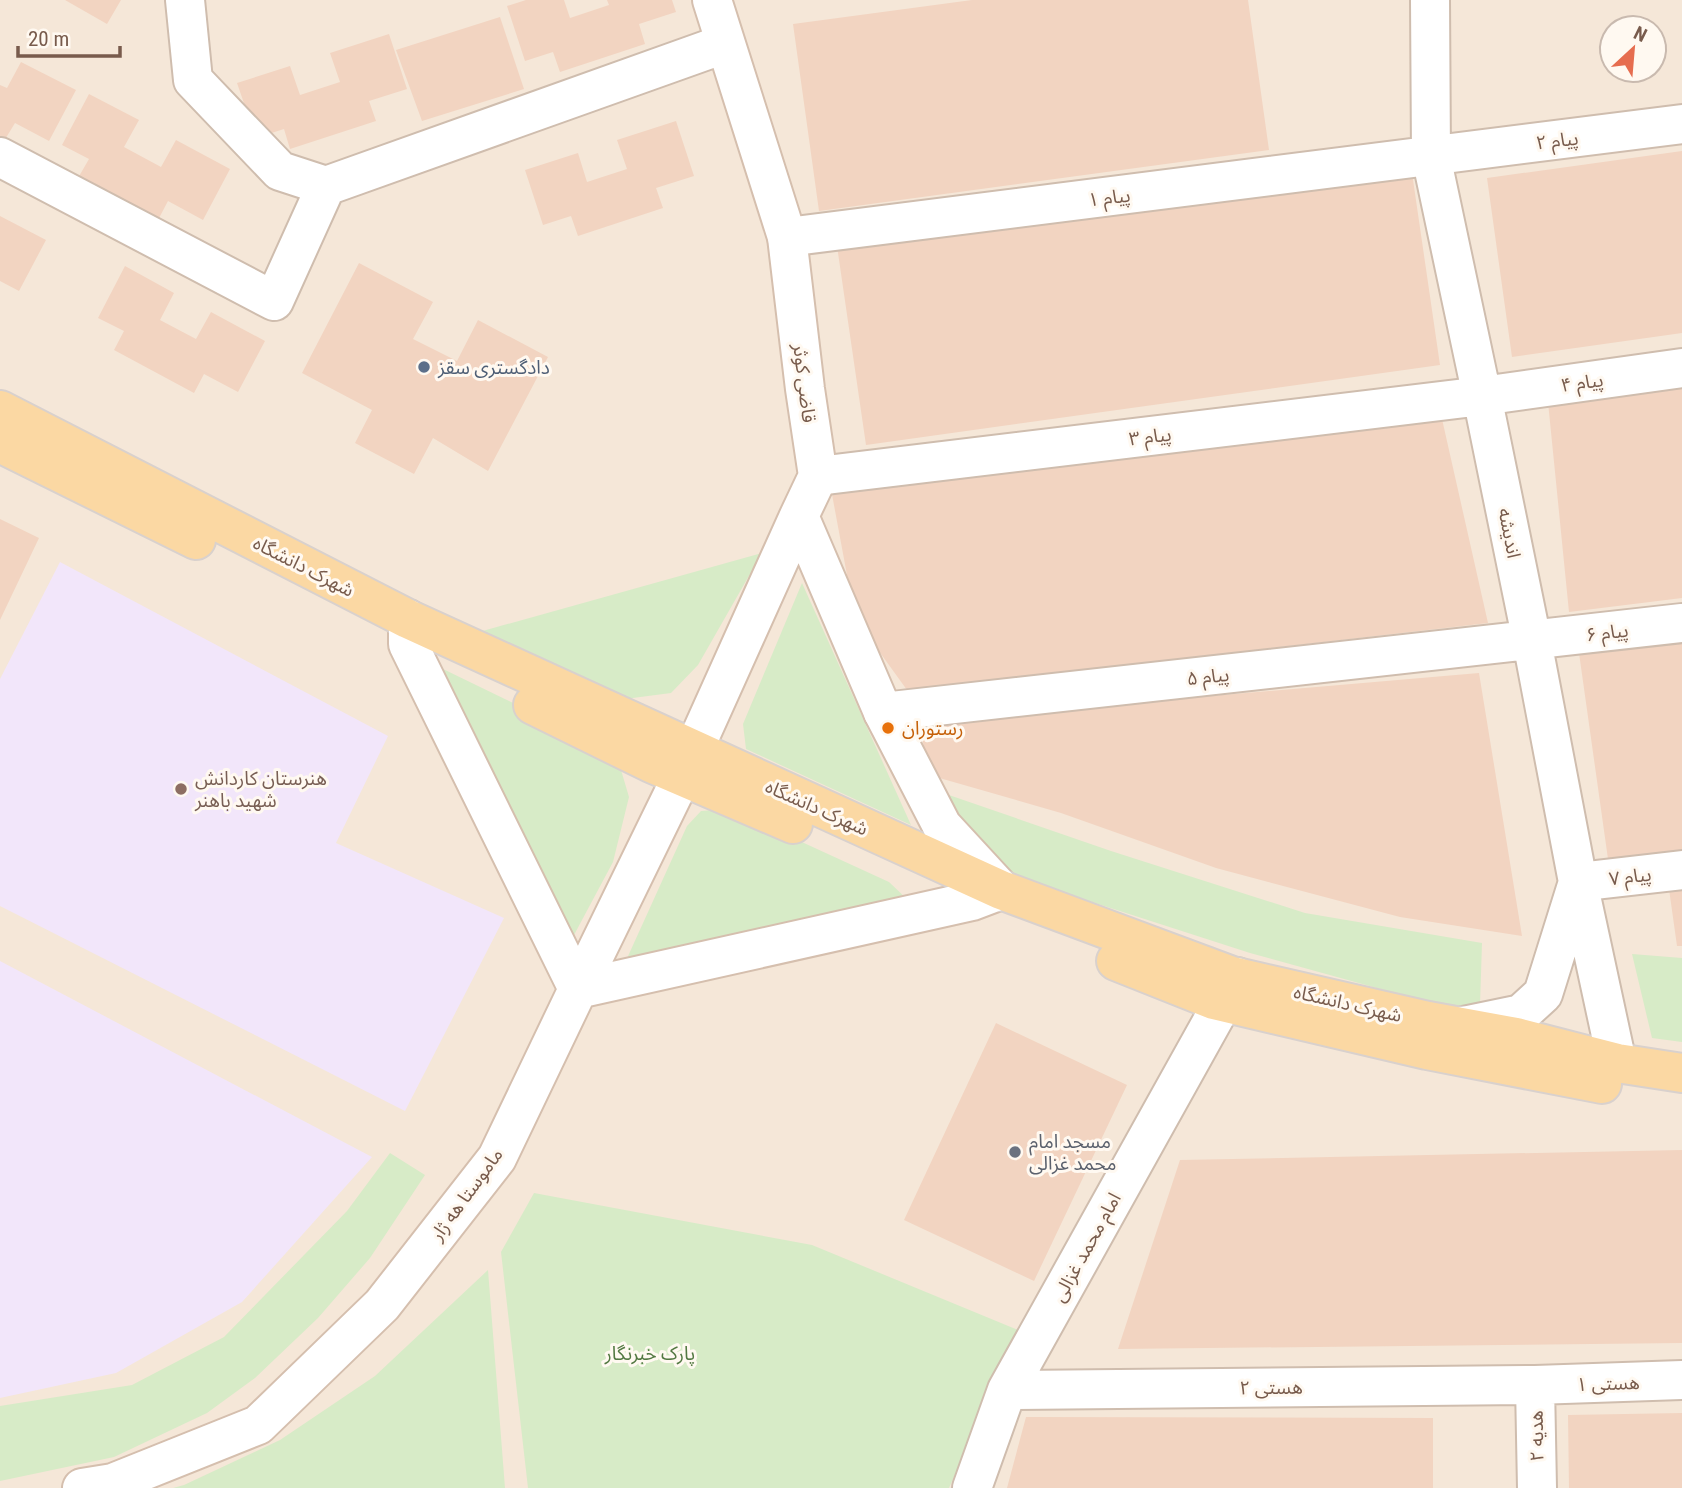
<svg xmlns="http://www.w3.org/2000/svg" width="1682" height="1488" font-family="'Roboto Condensed','Noto Sans Arabic',sans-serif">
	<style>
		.residential { fill: #f5e7d8; fill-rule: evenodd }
		.education { fill: #f2e6fa }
		.green { fill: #d7ebc7 }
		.building { fill: #f2d4c1 }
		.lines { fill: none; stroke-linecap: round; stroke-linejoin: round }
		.minor-casing { stroke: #cfbdae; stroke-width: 42 }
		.secondary-casing { stroke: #d5bfae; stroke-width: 42 }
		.primary-casing { stroke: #d9d1cd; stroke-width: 42 }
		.minor { stroke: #fff; stroke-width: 38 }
		.secondary { stroke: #fff; stroke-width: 38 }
		.primary { stroke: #fbd8a3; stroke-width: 38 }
		.service-dot { fill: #5c6f8a; stroke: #fff9f1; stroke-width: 2.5 }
		.food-dot { fill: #e8710a; stroke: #fff9f1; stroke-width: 2.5 }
		.education-dot { fill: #8d6e63; stroke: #fff9f1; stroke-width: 2.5 }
		.worship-dot { fill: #6b7280; stroke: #fff9f1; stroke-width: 2.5 }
		.labels { text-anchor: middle; stroke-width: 6; stroke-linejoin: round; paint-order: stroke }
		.street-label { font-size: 19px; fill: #785b4c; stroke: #fff9f1 }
		.service-label { font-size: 19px; fill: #4e5e75; stroke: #fff9f1; text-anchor: start }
		.food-label { font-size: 19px; fill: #c56008; stroke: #fff9f1; text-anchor: start }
		.education-label { font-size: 19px; fill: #785e54; stroke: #fff9f1; text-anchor: start }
		.worship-label { font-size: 19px; fill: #5b616d; stroke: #fff9f1; text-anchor: start }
		.park-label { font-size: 19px; fill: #527841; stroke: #fff9f1 }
	</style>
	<rect width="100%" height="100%" fill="#fdf5ea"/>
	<path class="residential" d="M0,0h1682v1488h-1682zM1612,28h42v42h-42z"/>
	<path class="education" d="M60,562l328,174 -52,107 168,75 -99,193 -405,-205v-227z
		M0,961l372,196 -130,145 -126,71 -116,25z"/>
	<path class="green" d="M762,553l-64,112 -27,28 -46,6 -146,-67z
		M802,583l109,242 -165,-76 -3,-25z
		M443,669l173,84 13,44 -16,65 -39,73z
		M946,794l165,57 194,62 177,30 -2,62 -38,1 -192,-53 -257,-83z
		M730,809l159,73 20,19 -285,64 63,-139 14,-15z
		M1632,954l50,4v84l-30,-4z
		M390,1153l35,22 -55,83 -52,60 -63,60 -48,35 -93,44 -114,24v-75l132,-21 92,-48 123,-126z
		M534,1193l278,52 206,85 -69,158h-421l-27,-236z
		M488,1270l17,218h-332l11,-3 96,-45 95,-64z"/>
	<path class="building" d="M65,0h56l-14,24z
		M526,0h38l6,18 39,-13 -2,-5h65l4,12 -37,12 6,20 -85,28 -7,-20 -28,9 -18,-55z
		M972,0h276l21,150 -450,61 -26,-187z
		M500,17l24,72 -102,32 -26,-71z
		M389,34l18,55 -38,12 7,20 -86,28 -6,-20 -28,9 -19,-55 53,-17 10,29 40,-13 -10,-29z
		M21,62l55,28 -27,51 -34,-18 -11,18 -4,-2v-54l7,3z
		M89,94l50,26 -15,27 37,20 15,-27 54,29 -27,51 -35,-19 -10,19 -80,-42 11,-19 -27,-14z
		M676,121l18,55 -38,12 7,20 -85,28 -7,-20 -28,9 -18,-55 53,-17 9,29 40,-13 -10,-29z
		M1682,151v182l-170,24 -25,-179z
		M1411,166l29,199 -574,80 -29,-199z
		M0,216l46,24 -27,51 -19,-10z
		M359,263l74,39 -20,37 44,22 21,-41 70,37 -60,114 -55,-33 -19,36 -59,-31 17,-33 -70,-37z
		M125,266l49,27 -14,27 36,19 15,-27 54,29 -27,51 -34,-18 -10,19 -80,-43 10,-19 -26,-13z
		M1682,387v211l-113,14 -21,-210z
		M1442,419l46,204 -581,67 -52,-72 -24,-129z
		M0,519l39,19 -39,82z
		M1682,642v208l-74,9 -29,-206z
		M1479,673l43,263 -122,-19 -184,-49 -155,-55 -132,-38 -10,-54z
		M1682,887v59h-5l-8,-57z
		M996,1023l131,62 -93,196 -130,-61z
		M1682,1150v193l-564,6 62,-189z
		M1682,1413v75h-113l-1,-73z
		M1026,1417l407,1v70h-426z"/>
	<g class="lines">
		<defs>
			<path id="minor" d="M1430,0l1,156 51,240 50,245 46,241 39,181
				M0,157l274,144 52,-115 -46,-15 -87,-91 -8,-80
				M326,186l398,-142
				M787,237l895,-113
				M818,476l664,-80 200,-28
				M883,712l799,-89
				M1463,1026l58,-12 22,-20 35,-112 104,-12
				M1535,1385l2,103
				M1007,1390l528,-5 147,-5
				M972,1488l35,-98 230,-413"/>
			<path id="secondary" d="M408,619v25l170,345 394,-88 29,-11 -59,-64 -59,-114 -84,-196
				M82,1488l31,-5 145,-58 124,-120 115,-147 81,-169 104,-213 117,-260 19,-40 -13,-87 -18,-152 -75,-237"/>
			<path id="primary" d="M0,410l408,209 593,271 231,86 196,45 88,16 101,26 65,10
				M0,443l196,97
				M533,705l118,58 142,61
				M1116,961l98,39 213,50 175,34"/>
		</defs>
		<use href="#minor" class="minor-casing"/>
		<use href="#secondary" class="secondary-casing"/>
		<use href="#primary" class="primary-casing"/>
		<use href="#minor" class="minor"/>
		<use href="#secondary" class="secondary"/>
		<use href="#primary" class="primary"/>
	</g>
	<circle class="service-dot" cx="424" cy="367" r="7"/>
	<circle class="food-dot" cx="888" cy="728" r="7"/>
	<circle class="education-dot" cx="181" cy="789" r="7"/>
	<circle class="worship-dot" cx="1015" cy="1152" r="7"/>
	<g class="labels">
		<g class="street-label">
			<text transform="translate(1557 140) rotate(-7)" y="7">پیام ۲</text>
			<text transform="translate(1109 197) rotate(-7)" y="7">پیام ۱</text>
			<text transform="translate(1582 382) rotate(-8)" y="7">پیام ۴</text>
			<text transform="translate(805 383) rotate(83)" y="7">قاضی کوثر</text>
			<text transform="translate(1150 436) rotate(-7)" y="7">پیام ۳</text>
			<text transform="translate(1510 533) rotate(79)" y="7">اندیشه</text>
			<text transform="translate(304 566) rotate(27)" y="7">شهرک دانشگاه</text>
			<text transform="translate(1607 632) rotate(-7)" y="7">پیام ۶</text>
			<text transform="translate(1208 676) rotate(-6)" y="7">پیام ۵</text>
			<text transform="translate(817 807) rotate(24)" y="7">شهرک دانشگاه</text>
			<text transform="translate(1630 876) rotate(-7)" y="7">پیام ۷</text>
			<text transform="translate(1348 1003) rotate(13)" y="7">شهرک دانشگاه</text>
			<text transform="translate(466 1194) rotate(-54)" y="7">ماموستا هه ژار</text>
			<text transform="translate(1086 1247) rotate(-61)" y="7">امام محمد غزالی</text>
			<text transform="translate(1608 1383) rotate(-2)" y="7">هستی ۱</text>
			<text transform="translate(1271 1387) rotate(-1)" y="7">هستی ۲</text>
			<text transform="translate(1536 1436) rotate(-91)" y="7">هدیه ۲</text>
		</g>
		<g class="service-label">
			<text x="438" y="374">دادگستری سقز</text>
		</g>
		<g class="food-label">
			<text x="902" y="735">رستوران</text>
		</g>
		<g class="education-label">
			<text x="195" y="785">هنرستان کاردانش<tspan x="195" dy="22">شهید باهنر</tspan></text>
		</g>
		<g class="worship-label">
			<text x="1029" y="1148">مسجد امام<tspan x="1029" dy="22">محمد غزالی</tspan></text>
		</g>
		<g class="park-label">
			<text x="650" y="1360">پارک خبرنگار</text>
		</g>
	</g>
	<g transform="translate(1633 49) rotate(26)"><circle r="33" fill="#fff9f1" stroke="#c9baaf" stroke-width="2"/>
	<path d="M0-5L12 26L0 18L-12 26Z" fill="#e66d4f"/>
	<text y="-10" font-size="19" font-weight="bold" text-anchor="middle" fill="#785b4c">N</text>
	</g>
	<path d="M18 46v10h102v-10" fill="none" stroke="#785b4c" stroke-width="3.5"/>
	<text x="28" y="46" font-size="21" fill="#785b4c" stroke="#fff9f1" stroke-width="5" paint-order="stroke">20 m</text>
</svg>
